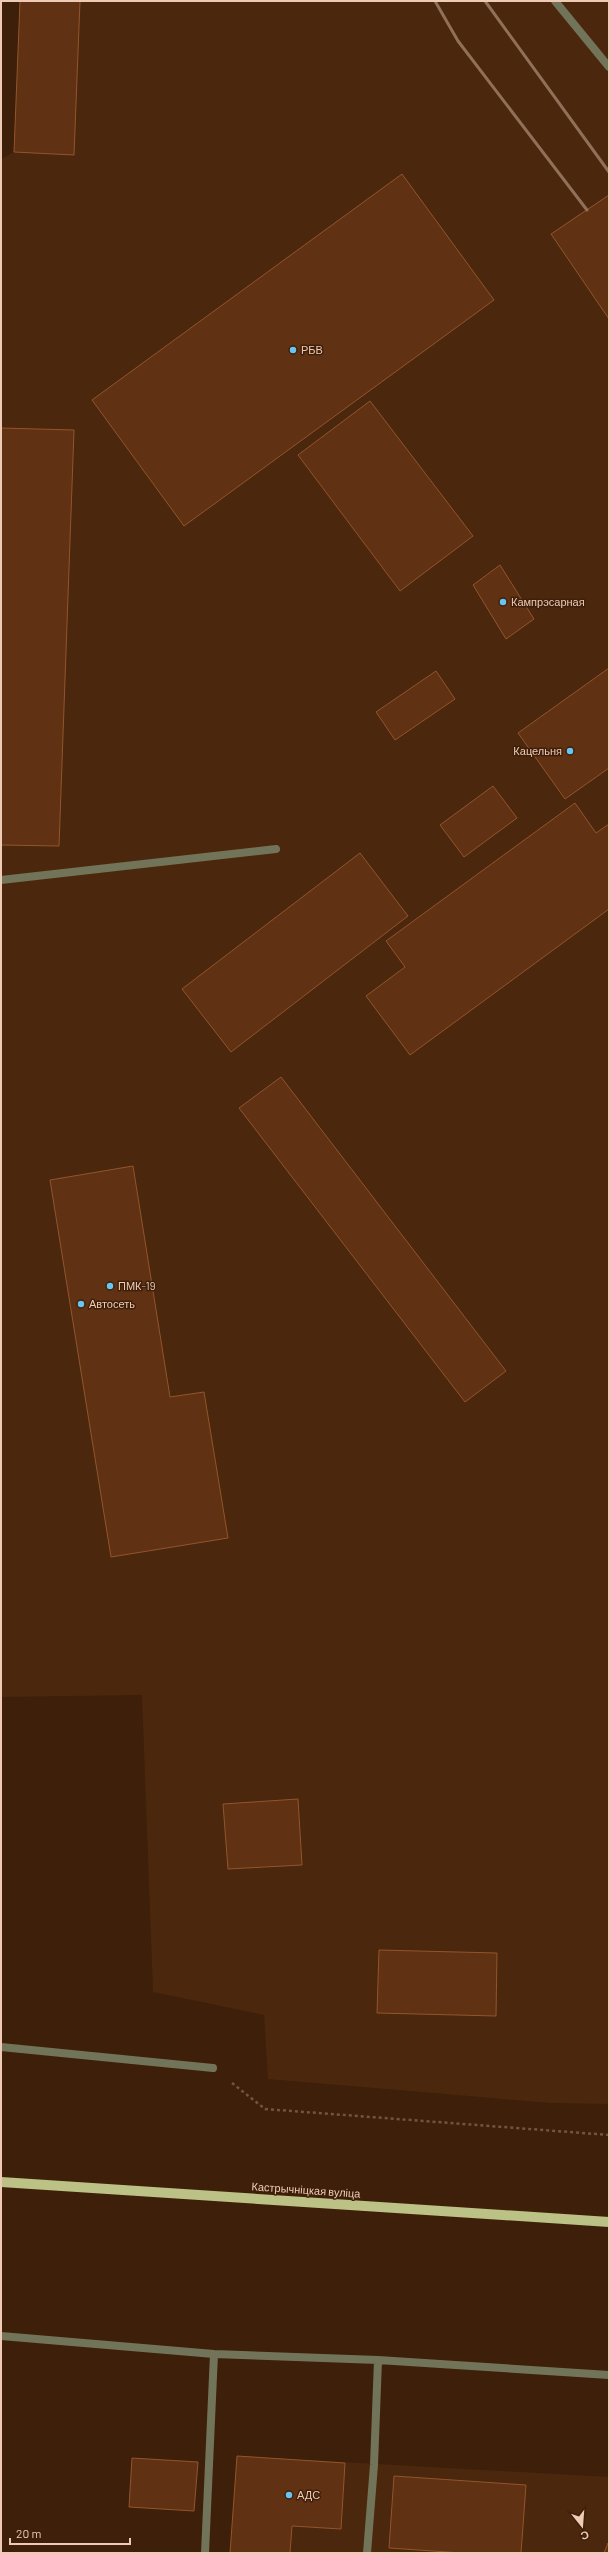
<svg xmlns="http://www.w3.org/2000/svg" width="610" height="2554" font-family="Barlow,sans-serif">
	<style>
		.built { fill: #4b270e }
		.building { fill: #603213; stroke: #92552c }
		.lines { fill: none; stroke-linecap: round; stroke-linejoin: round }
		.path { stroke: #75543f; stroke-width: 2.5; stroke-dasharray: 3 3; stroke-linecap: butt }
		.service { stroke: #727459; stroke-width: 8 }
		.primary { stroke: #bcc186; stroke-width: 10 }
		.rail { stroke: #91705a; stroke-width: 3 }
		.poi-dot { fill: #69c4f1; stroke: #3e1f09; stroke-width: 1.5 }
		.labels { text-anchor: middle; stroke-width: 3; stroke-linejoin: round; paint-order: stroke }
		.poi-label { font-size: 11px; fill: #efcbb6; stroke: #3e1f09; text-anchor: start }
		.street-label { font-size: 11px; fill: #efcbb6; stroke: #3e1f09 }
	</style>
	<rect width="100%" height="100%" fill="#3e1f09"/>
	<path class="built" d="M20,1h589v2103l-59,-1 -282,-24 -4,-64 -111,-23 -11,-297 -141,2v-1538l13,-7z
		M237,2456l372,21v76h-379z"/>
	<path class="building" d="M20,1h60l-6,154 -60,-3z
		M402,174l92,126 -310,226 -92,-126z
		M609,195v124l-58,-85z
		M370,401l103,135 -73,55 -102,-136z
		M1,428l73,2 -15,416 -58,-1z
		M500,565l34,54 -28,20 -33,-54z
		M609,668v100l-44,31 -47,-66z
		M436,671l19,28 -60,41 -19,-28z
		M493,786l24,32 -53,39 -24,-32z
		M575,803l21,30 13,-9v85l-199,146 -44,-59 39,-29 -19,-26z
		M360,853l48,63 -177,136 -49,-63z
		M281,1077l225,294 -41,31 -226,-294z
		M133,1166l37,231 34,-5 24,146 -117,19 -61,-377z
		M298,1799l4,66 -74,4 -5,-65z
		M379,1950l118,3 -1,63 -119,-3z
		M237,2456l108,7 -4,66 -49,-3 -2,27h-60z
		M132,2458l66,4 -4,49 -65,-4z
		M394,2476l132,9 -5,68h-59l-73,-5z
		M608,2543l1,10h-5z"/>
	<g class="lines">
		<path class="path" d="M232,2083l33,26 344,26"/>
		<path class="service" d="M555,1l54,66
			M1,880l275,-31
			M1,2047l212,21
			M1,2336l213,18 164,6 231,15
			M205,2553l9,-199
			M367,2553l7,-88 4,-105"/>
		<path class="primary" d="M1,2182l608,40"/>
		<path class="rail" d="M435,1l23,40 129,169
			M485,1l124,171"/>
	</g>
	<g class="poi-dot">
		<circle cx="293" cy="350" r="4"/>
		<circle cx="503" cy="602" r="4"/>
		<circle cx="570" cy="751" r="4"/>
		<circle cx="110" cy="1286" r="4"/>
		<circle cx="81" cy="1304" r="4"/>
		<circle cx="289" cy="2495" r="4"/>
	</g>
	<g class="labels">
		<g class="poi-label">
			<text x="301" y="354">РБВ</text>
			<text x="511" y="606">Кампрэсарная</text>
			<text x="562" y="755" text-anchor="end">Кацельня</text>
			<text x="118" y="1290">ПМК-19</text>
			<text x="89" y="1308">Автосеть</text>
			<text x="297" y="2499">АДС</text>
		</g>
		<g class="street-label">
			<text transform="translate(306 2190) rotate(4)" y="4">Кастрычніцкая вуліца</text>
		</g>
	</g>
	<rect width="610" height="2554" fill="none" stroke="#efcbb6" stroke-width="4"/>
	<g transform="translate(582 2526) rotate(163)" stroke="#3e1f09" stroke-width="3" paint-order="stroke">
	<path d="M0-3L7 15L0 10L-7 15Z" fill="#efcbb6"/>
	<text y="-6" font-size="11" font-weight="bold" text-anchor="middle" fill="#efcbb6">С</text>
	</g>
	<path d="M10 2538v6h120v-6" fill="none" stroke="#efcbb6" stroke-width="2"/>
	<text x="16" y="2538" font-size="12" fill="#efcbb6" stroke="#3e1f09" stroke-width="3" paint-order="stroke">20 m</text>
</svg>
